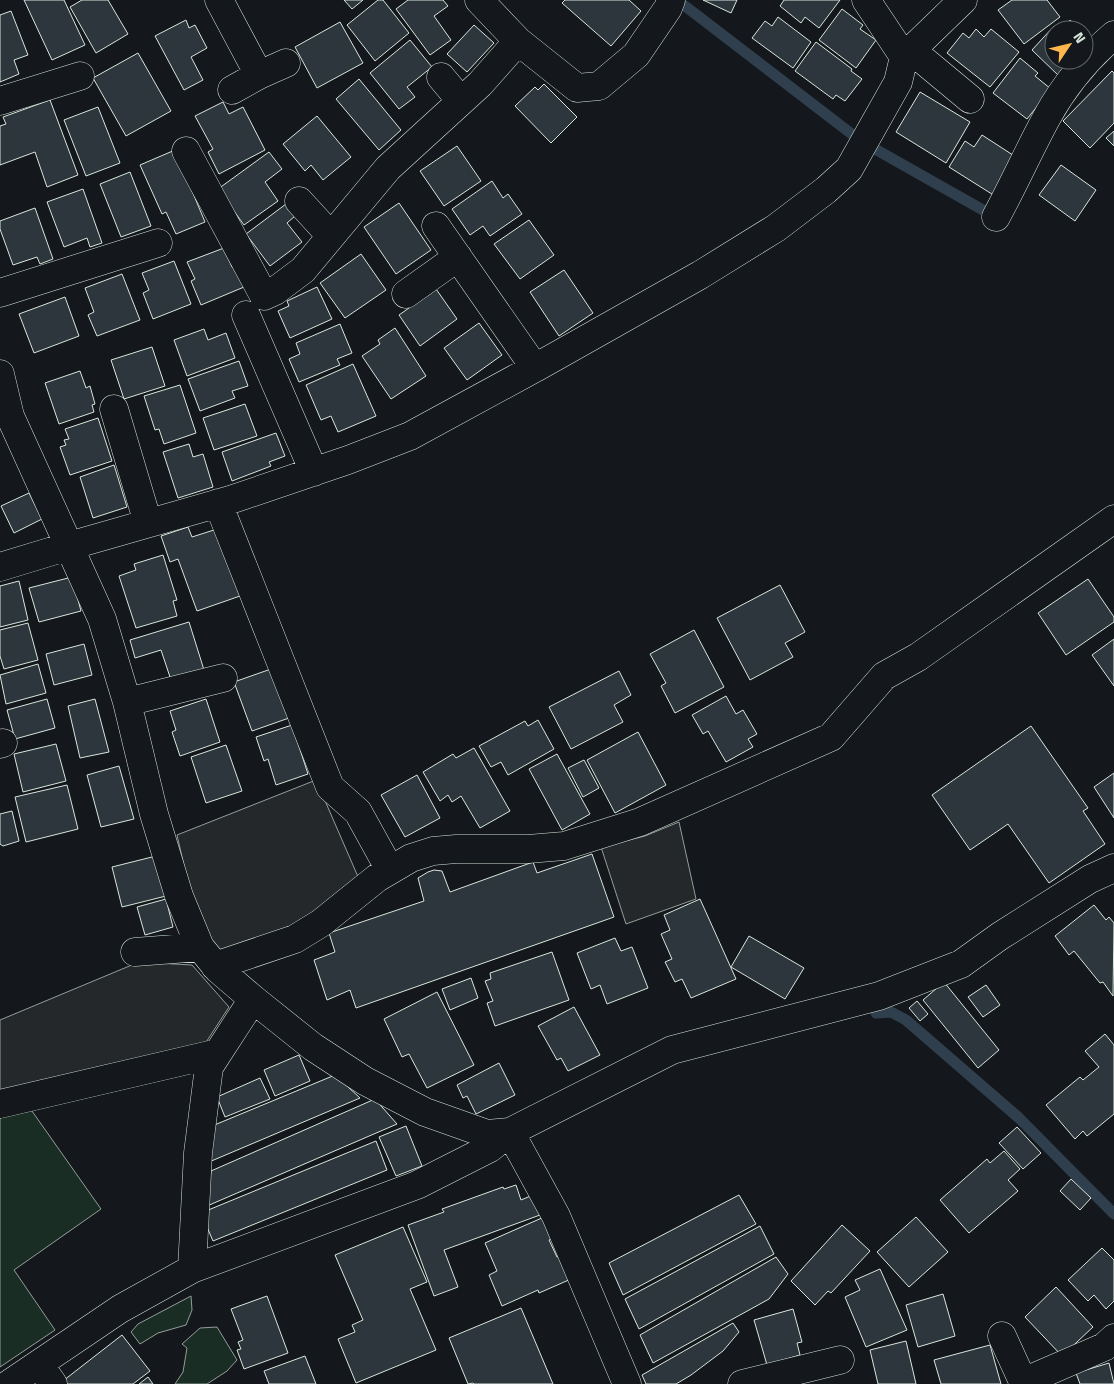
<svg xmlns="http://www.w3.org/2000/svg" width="1114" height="1384" font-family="'Titillium Web',sans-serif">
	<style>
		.green { fill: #1a2d24; stroke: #939e99 }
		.parking { fill: #24282b; stroke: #939e99 }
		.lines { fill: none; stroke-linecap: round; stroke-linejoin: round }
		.stream { stroke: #2f3f4d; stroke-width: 11 }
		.building { fill: #2c363c; stroke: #d8e6dc }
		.minor-casing { stroke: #d8e6dc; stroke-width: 29 }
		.minor { stroke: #14181c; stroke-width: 28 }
	</style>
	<rect width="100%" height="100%" fill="#14181c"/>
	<path class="green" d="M27,1104l74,105 -87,61 41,60 -55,37v-261z
		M191,1296l1,14 -6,15 -28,8 -18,11 -9,-12 7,-8z
		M217,1327l20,33 -10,11 -20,13h-32l8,-12 4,-24 -5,-4 18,-16z"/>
	<path class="parking" d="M316,780l43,99 -77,55 -67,17 -21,-42 -17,-74z
		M679,822l17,77 -70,25 -25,-77 44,-11z
		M139,962l53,3 37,42 -32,49 -197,40v-76z"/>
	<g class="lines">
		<path class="stream" d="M685,6l168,129 22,14 115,65
			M876,1013l15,-1 15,8 113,98 95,96"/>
	</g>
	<path class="building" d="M24,0h40l21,45 -33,15z
		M82,0h26l20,34 -32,19 -26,-46z
		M344,0h19l-11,9z
		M378,0h5l26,33 -34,28 -28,-36z
		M408,0h35l5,6 -14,10 17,24 -21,15 -34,-46z
		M565,0h64l12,11 -30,35 -49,-43z
		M703,0h34l-6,13z
		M784,0h56l-21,28 -14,-11 -4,6 -21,-17z
		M1012,0h35l13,17 -36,27 -26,-34z
		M842,9l21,16 -3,4 16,11 -20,28 -37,-28z
		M11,11l17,44 -14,5 5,14 -19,8v-67z
		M778,17l33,25 -18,26 -41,-30 13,-17 7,5z
		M186,20l3,8 6,-3 12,23 -16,9 12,23 -19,10 -29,-54z
		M1070,20l11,10h-20z
		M340,22l23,41 -46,25 -22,-41z
		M474,25l20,18 -27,29 -20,-18z
		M1054,26l4,4h-4v30h22l-16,17 -28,-27z
		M976,29l8,8 7,-8 28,23 -29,35 -43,-34 16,-20 6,5z
		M1084,33l9,9 -9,10z
		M410,40l22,27 -25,20 8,10 -16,12 -29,-36z
		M816,42l36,27 -1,2 11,8 -17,22 -9,-6 -3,4 -38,-28z
		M138,53l33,58 -45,25 -33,-58z
		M1020,58l18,15 -3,3 16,13 -24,30 -34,-26z
		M1112,71l2,2v50l-24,25 -27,-27z
		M359,79l42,51 -22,20 -43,-51z
		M544,84l33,33 -26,26 -36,-37 20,-19 3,3z
		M920,92l50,30 -24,41 -50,-31z
		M50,100l28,75 -31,12 -12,-35 -35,13v-39l6,-2 -3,-7z
		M223,102l6,12 14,-7 22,43 -46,24 -11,-22 5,-3 -18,-33z
		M98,107l22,56 -34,13 -22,-56z
		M317,116l34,41 -28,23 -12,-15 -6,6 -22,-27z
		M1114,131v15l-8,-8z
		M982,135l37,24 -24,37 -46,-29 16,-26 9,6z
		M457,146l24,35 -37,25 -24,-35z
		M175,150l30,72 -29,12 -10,-22 -4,2 -22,-49z
		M269,152l13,17 -17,13 13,19 -34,24 -26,-36z
		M1061,165l35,25 -21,31 -36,-26z
		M130,172l21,54 -30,11 -21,-53z
		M492,181l11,17 5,-4 14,20 -32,22 -7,-10 -13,9 -18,-26z
		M83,189l19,54 -12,4 -3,-9 -23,9 -17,-45z
		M399,203l32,47 -35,24 -32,-47z
		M286,204l9,12 -8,7 15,19 -32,24 -24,-32z
		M35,208l18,51 -13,5 -3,-7 -24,8 -13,-36v-8z
		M529,220l25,35 -34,24 -26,-35z
		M224,248l8,19 4,-1 8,21 -43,18 -10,-24 4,-2 -8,-17z
		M361,254l25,36 -41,28 -25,-35z
		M174,261l17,43 -38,15 -10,-26 6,-3 -7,-17z
		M564,270l29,43 -34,23 -29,-44z
		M122,274l18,46 -43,16 -9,-21 6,-3 -9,-24z
		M317,287l15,32 -42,19 -12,-27 11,-5 -2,-5z
		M436,289l21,30 -37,27 -21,-31z
		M65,297l14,39 -45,17 -15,-39z
		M479,323l23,32 -35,25 -23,-32z
		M340,324l12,29 -15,6 3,6 -41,17 -10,-23 11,-5 -4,-11z
		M395,328l31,48 -35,23 -29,-43 18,-12 -2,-4z
		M204,329l4,11 18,-7 9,25 -48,18 -13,-36z
		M152,347l13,39 -41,13 -13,-39z
		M239,361l9,25 -16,5 3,7 -35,13 -12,-32z
		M353,364l23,52 -38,16 -7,-16 -10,4 -15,-35z
		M80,371l6,17 4,-2 5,18 -3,1 2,7 -35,12 -14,-41z
		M180,385l16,48 -32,11 -5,-15 -4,1 -11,-34z
		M245,404l12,32 -43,14 -11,-32z
		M98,418l14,43 -42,14 -10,-28 6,-2 -2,-5 5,-1 -4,-10z
		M276,433l9,23 -16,6 2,4 -39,15 -10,-29z
		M189,444l4,13 10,-3 10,33 -35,11 -15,-46z
		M114,465l13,42 -34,11 -13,-41z
		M29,493l13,26 -28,14 -13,-27z
		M188,527l4,10 25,-8 23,67 -43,15 -19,-52 -8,3 -9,-26z
		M163,555l14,45 -4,1 4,15 -41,12 -17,-52 17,-6 -2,-6z
		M72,577l9,34 -42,11 -10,-34z
		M1088,579l26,38v5l-48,33 -28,-42z
		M19,581l9,39 -28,7v-41z
		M780,585l25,47 -20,11 8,14 -43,23 -33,-62z
		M189,622l15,48 -33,10 -10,-30 -26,8 -5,-18z
		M28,623l10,37 -34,9 -4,-13v-26z
		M694,630l30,57 -49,26 -14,-27 5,-3 -16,-29z
		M1114,639v47l-22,-31z
		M84,644l8,31 -38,10 -8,-31z
		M38,664l8,29 -40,11 -6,-29z
		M271,669l18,49 -37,13 -18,-49z
		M619,671l12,24 -17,10 9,17 -52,27 -22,-42z
		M726,696l10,18 7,-4 14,24 -9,5 5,8 -27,15 -18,-31 -5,3 -11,-19z
		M47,699l8,29 -40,11 -8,-29z
		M95,699l14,53 -29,6 -12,-52z
		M206,699l14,43 -40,14 -8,-24 4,-2 -6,-19z
		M538,720l16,29 -46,26 -7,-13 -10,5 -12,-21 46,-25 3,5z
		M292,725l16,49 -32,11 -8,-26 -4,2 -8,-24z
		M1031,726l57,82 -5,3 22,33 -56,39 -41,-59 -38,26 -38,-55z
		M638,732l28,53 -51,28 -28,-53z
		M56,744l10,37 -43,11 -9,-38z
		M226,745l16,46 -36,12 -15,-46z
		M474,748l36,63 -30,17 -19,-32 -9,6 -4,-7 -8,6 -17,-29 30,-18 3,4z
		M557,754l33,60 -28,16 -33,-61z
		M584,760l15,28 -16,9 -15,-29z
		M119,766l15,53 -33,8 -14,-52z
		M1114,773v45l-20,-31z
		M417,775l23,43 -35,19 -24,-42z
		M67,785l11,44 -52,13 -11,-45z
		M12,811l7,30 -16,5 -3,-2v-30z
		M592,854l22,63 -258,91 -6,-18 -23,10 -13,-40 21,-8 -6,-19 95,-32 -6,-23 10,-6 6,-2 8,1 8,21 83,-30 4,11z
		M156,856l10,40 -44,11 -10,-40z
		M166,899l7,28 -28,8 -8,-28z
		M700,899l36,80 -45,19 -9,-19 -7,3 -10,-20 7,-3 -11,-25 9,-4 -6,-15z
		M1094,905l12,15 3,-3 5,6 -1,73 -10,-14 -3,1 -26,-32 -5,4 -14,-19z
		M749,936l55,32 -19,31 -54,-32z
		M615,938l6,13 11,-4 16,41 -41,16 -7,-19 -9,4 -14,-36z
		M552,952l17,48 -74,26 -8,-23 6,-2 -8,-20 6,-2 -1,-6z
		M471,978l7,20 -28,12 -8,-21z
		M944,982l55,68 -21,18 -55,-68z
		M986,985l14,20 -17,12 -15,-20z
		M437,992l37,73 -47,23 -18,-34 -7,3 -18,-38z
		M917,1001l11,13 -8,7 -11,-13z
		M574,1007l26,48 -32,16 -7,-13 -4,2 -19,-34z
		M1105,1034l9,11v69l-27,22 -4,-5 -8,8 -29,-34 34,-28 3,3 16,-13 -14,-16z
		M299,1055l11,26 -35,15 -11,-26z
		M499,1063l16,32 -39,19 -9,-18 -4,2 -6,-13z
		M335,1075l25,23 -151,64 3,-36z
		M260,1078l10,21 -45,18 -8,-20z
		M375,1099l22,25 -190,82 4,-35z
		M406,1126l16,40 -26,10 -17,-39z
		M1017,1127l24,26 -18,16 -24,-26z
		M376,1141l11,29 -174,71 -12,-28z
		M1004,1151l16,18 -12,11 10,11 -49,42 -29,-33 47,-41 3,4z
		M1071,1179l20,19 -11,12 -20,-19z
		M516,1185l5,15 12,-5 7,20 -96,35 14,37 -24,9 -26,-71 36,-13 -2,-3 61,-22 1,2z
		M739,1195l17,29 -133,71 -14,-32z
		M544,1217l9,21 -4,2 8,17 4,-1 10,23 -32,14 -1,-3 -36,16 -13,-31 8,-4 -12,-28z
		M916,1217l32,35 -39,35 -32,-35z
		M842,1225l28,26 -39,42 -3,-2 -13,14 -24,-24z
		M760,1226l14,28 -135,75 -14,-30z
		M403,1227l24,55 -17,7 26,61 -80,33 -18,-44 17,-7 -3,-7 11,-5 -28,-65z
		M1102,1248l12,12v41l-8,8 -12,-14 -6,6 -20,-21z
		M776,1257l12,17 -19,25 -116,64 -13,-28z
		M880,1269l27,61 -41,17 -21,-50 15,-7 -5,-10z
		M1056,1287l37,40 -31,29 -37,-39z
		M943,1294l12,42 -37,11 -12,-42z
		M267,1296l21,57 -44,16 -7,-19 4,-1 -3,-7 5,-2 -12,-31z
		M521,1308l32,76h-79l-1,-1 -5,1 -19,-46z
		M793,1309l9,33 -5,1 3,12 -33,10 -13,-45z
		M733,1323l6,9 -16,19 -32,24 -15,9h-30l-4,-9z
		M122,1335l28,36 -17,13h-74z
		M906,1341l10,43h-38l-8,-34z
		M990,1345l11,39h-60l-7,-24z
		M305,1356l11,28h-47l-5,-13z
		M1109,1363l5,21h-34l-4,-11z
		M148,1377l5,7h-14z"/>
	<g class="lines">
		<defs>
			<path id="minor" d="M219,0l40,75 27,-12
				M518,41l59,47 22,-2 37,-31 32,-47 3,-8
				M911,50l59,49
				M904,57l59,-57
				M441,77l20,24
				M232,90l27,-15
				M0,101l80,-25
				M186,151l78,145 11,-5 28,-21 85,-102 92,-84 38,-43 -39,-41
				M299,201l32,35
				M996,217c18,-33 33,-67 51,-100 17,-31 40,-59 67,-82
				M0,293l158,-50
				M406,294l52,-37
				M246,315l68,157
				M535,368l165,-93 76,-47 50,-38 23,-21 49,-87 6,-25 -38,-57
				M0,374l10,42 59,130 161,-46 118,-40 62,-24 125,-68 -99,-142
				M114,409l34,114
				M218,503l112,284 28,25 32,58
				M0,567l69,-21 33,73 25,83 27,112 25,82 21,51
				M127,702l96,-24
				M0,744l3,-1
				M215,966l80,-27 26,-16 56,-45 34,-20 22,-7 23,-2h72l36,-3 76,-24 191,-85 53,-61 34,-19 196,-138
				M253,999l60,48 52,34 60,31 62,22 23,-2 162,-82 207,-54 82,-32 39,-28 90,-57 24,-11
				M0,1104l218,-51
				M192,1269l225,-84 73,-37 20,-16 46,84 71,168
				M1002,1336l22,48
				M39,1364l14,20
				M1023,1382l81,-35 10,-9
				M9,1384l111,-75 72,-40 6,-116 11,-86 44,-68 -35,-30 -18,-22 -65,5
				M742,1384l98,-24"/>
		</defs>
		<use href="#minor" class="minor-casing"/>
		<use href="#minor" class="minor"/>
	</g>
	<g transform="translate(1069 45) rotate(55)"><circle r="24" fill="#14181c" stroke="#626a69"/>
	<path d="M0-4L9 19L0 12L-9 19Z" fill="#ffb74d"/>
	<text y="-8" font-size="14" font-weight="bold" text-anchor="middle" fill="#d8e6dc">N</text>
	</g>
</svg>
